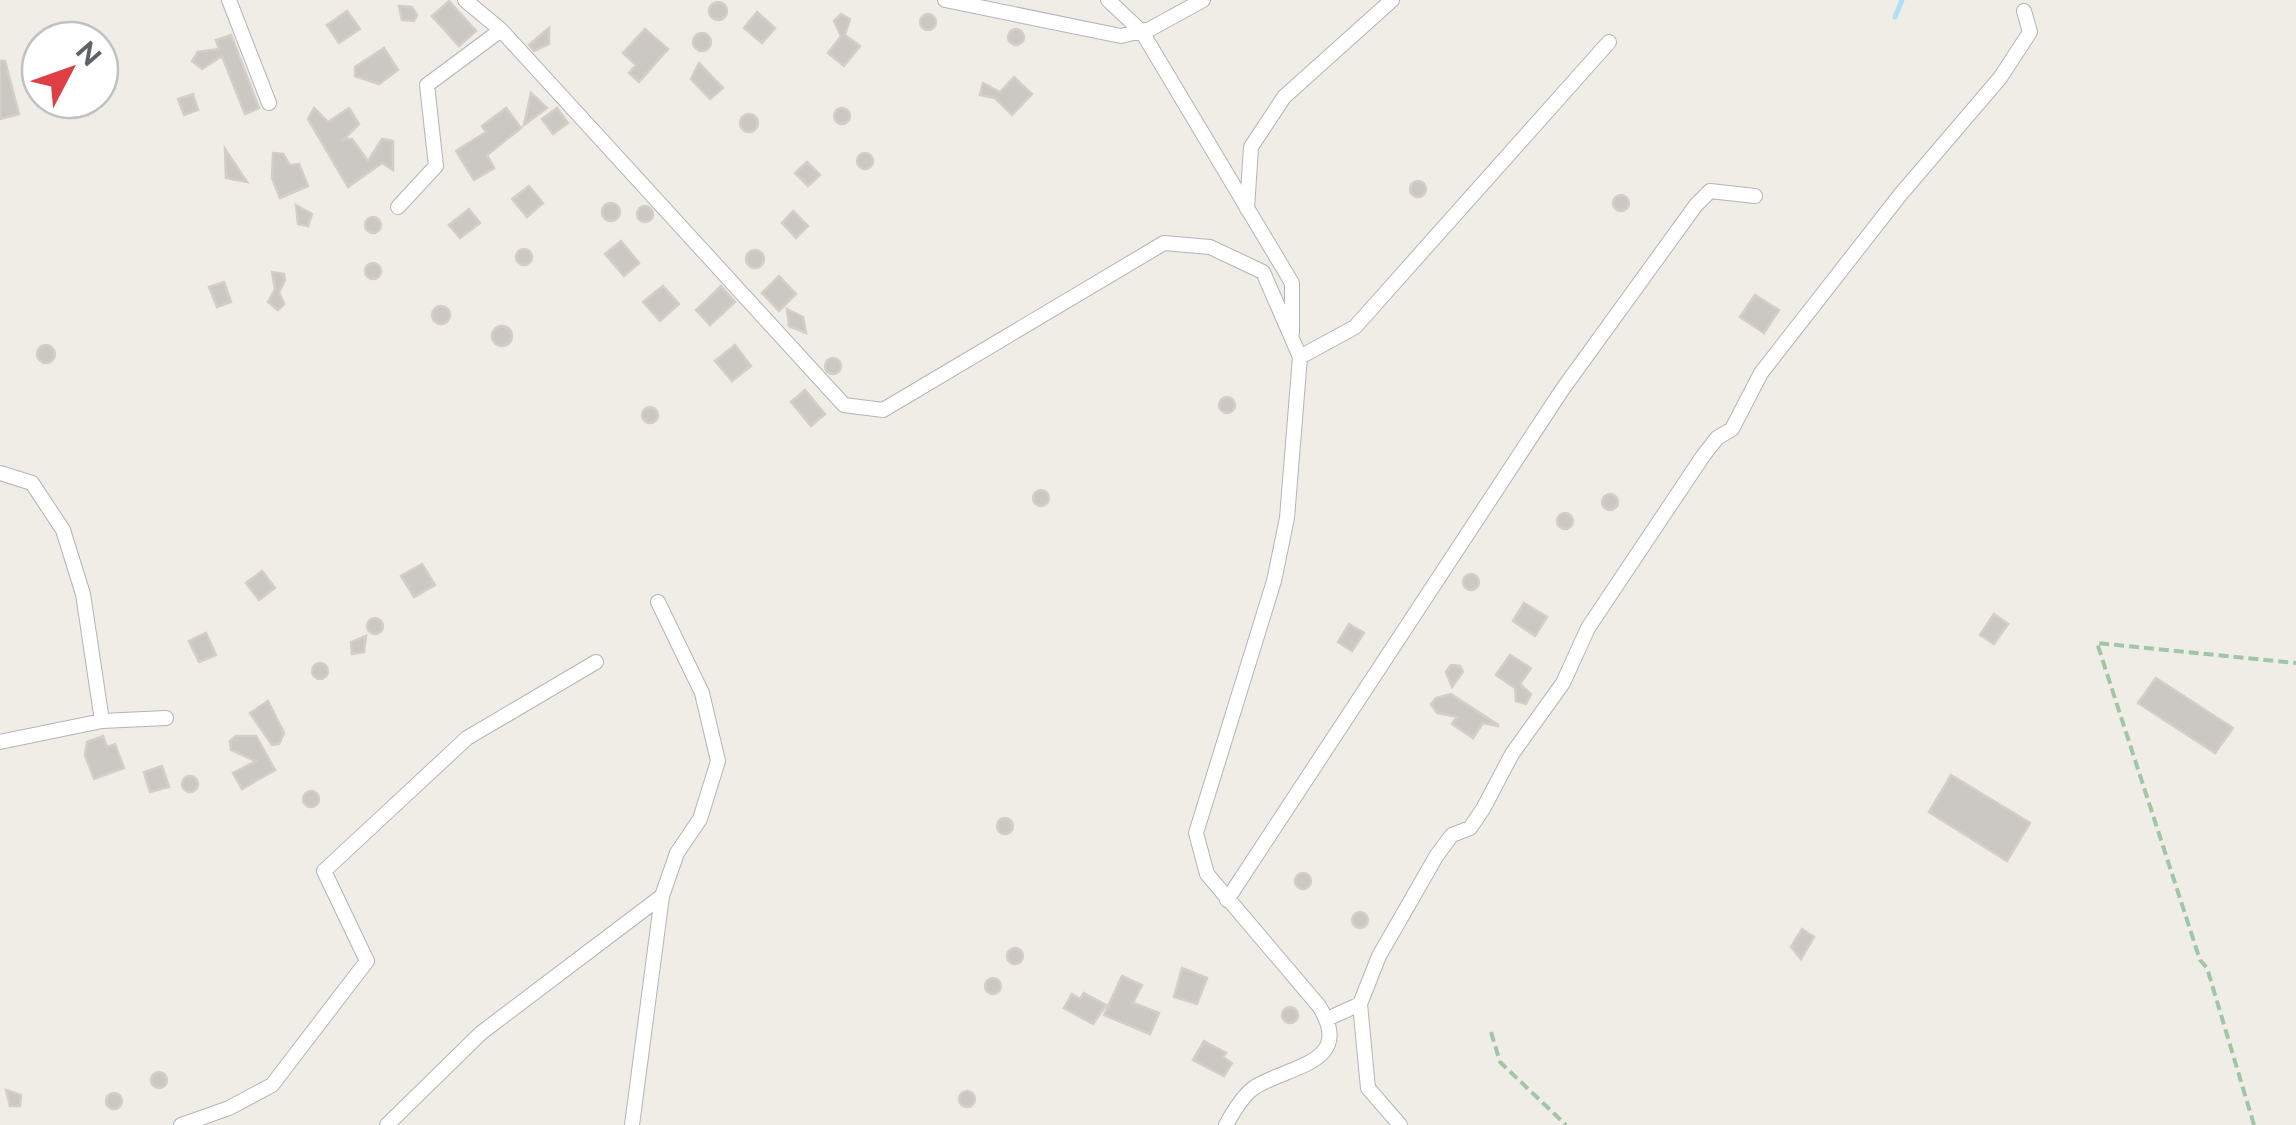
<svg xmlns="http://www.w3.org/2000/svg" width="2296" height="1125" font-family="Raleway,sans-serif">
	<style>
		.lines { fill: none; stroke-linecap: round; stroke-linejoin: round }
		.stream { stroke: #aee1f9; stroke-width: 5 }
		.building { fill: #cbc8c4; stroke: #d4cec6; stroke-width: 2.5 }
		.minor-casing { stroke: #b2b5b8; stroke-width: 16 }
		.path { stroke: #a0c6a6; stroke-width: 4; stroke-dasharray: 10 5; stroke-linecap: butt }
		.minor { stroke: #fff; stroke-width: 14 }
	</style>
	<rect width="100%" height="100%" fill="#f0ede7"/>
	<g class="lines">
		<path class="stream" d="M1895,17l7,-17"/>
	</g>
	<path class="building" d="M449,1l27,30 -17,15 -27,-30z
		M709 11a9 9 0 1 1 18 0a9 9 0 1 1-18 0Z
		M399,6l13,1 5,8 -3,6 -12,-1z
		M347,11l13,18 -21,14 -12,-18z
		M757,12l18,16 -13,15 -18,-15z
		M920 22a8 8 0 1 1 16 0a8 8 0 1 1-16 0Z
		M841,14l9,5 -5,16 15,11 -16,20 -16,-13 13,-17 -7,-15z
		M549,28v16l-15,7 -5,-6z
		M1008 37a8 8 0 1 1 16 0a8 8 0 1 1-16 0Z
		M645,29l23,20 -29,33 -10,-9 7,-8 -13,-12z
		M693 42a9 9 0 1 1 18 0a9 9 0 1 1-18 0Z
		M231,35l28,73 -14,6 -23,-58 -20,13 -10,-8 6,-9 21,-3 -3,-9z
		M384,48l14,22 -19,14 -24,-8v-9z
		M0,61h5l14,53 -19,5z
		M699,63l24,25 -13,11 -19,-20z
		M1014,77l18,17 -20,21 -17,-17 -15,-3 3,-12 17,9z
		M531,93l16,15 -23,17z
		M193,94l5,16 -14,5 -6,-16z
		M834 116a8 8 0 1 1 16 0a8 8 0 1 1-16 0Z
		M314,108l14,14 21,-14 10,16 -15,15h8l16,22 14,-22 11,2v29l-11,-7 -34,24 -40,-68z
		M506,108l15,20 -34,27 7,13 -20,12 -18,-29 30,-19 -4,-6z
		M557,108l11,15 -15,11 -11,-15z
		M740 123a9 9 0 1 1 18 0a9 9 0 1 1-18 0Z
		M225,149l22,33 -21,-4z
		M857 161a8 8 0 1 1 16 0a8 8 0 1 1-16 0Z
		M273,153l10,1 7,11 9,-1 9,22 -28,12 -8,-20z
		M807,162l13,13 -12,11 -13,-13z
		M1410 189a8 8 0 1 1 16 0a8 8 0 1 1-16 0Z
		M529,186l14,17 -16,14 -15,-18z
		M1613 203a8 8 0 1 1 16 0a8 8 0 1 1-16 0Z
		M602 212a9 9 0 1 1 18 0a9 9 0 1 1-18 0Z
		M296,205l16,9 -4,12 -10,-2z
		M637 214a8 8 0 1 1 16 0a8 8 0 1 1-16 0Z
		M469,209l11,14 -20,15 -11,-13z
		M793,211l15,15 -12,12 -14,-15z
		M365 225a8 8 0 1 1 16 0a8 8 0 1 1-16 0Z
		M621,241l18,22 -15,13 -19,-22z
		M516 257a8 8 0 1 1 16 0a8 8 0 1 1-16 0Z
		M746 259a9 9 0 1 1 18 0a9 9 0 1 1-18 0Z
		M365 271a8 8 0 1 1 16 0a8 8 0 1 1-16 0Z
		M272,272l12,2 1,6 -6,12 5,12 -6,6 -10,-8 7,-13z
		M779,276l17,18 -17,17 -17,-18z
		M224,282l7,20 -14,5 -8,-20z
		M663,286l16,18 -19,17 -17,-19z
		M721,286l14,16 -25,23 -14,-15z
		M1755,295l24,15 -15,23 -24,-16z
		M432 315a9 9 0 1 1 18 0a9 9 0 1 1-18 0Z
		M787,309l16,8 3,16 -17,-7z
		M492 336a10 10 0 1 1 20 0a10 10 0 1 1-20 0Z
		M37 354a9 9 0 1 1 18 0a9 9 0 1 1-18 0Z
		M735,345l16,21 -19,15 -17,-20z
		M825 366a8 8 0 1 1 16 0a8 8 0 1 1-16 0Z
		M805,390l20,24 -14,12 -20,-24z
		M1219 405a8 8 0 1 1 16 0a8 8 0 1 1-16 0Z
		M642 415a8 8 0 1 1 16 0a8 8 0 1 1-16 0Z
		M1033 498a8 8 0 1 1 16 0a8 8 0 1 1-16 0Z
		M1602 502a8 8 0 1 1 16 0a8 8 0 1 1-16 0Z
		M1557 521a8 8 0 1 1 16 0a8 8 0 1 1-16 0Z
		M422,564l13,21 -21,12 -13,-21z
		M262,571l13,17 -16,12 -13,-17z
		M1463 582a8 8 0 1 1 16 0a8 8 0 1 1-16 0Z
		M1524,603l23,14 -12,19 -22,-15z
		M1994,614l14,10 -14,20 -14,-9z
		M367 626a8 8 0 1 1 16 0a8 8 0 1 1-16 0Z
		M1349,624l15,9 -12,18 -14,-9z
		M206,633l10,22 -17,7 -10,-21z
		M366,636l-2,16 -12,2 -1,-12z
		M1510,655l21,13 -11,16 11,10 -5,10 -10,-3 -1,-13 -19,-13z
		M312 671a8 8 0 1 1 16 0a8 8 0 1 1-16 0Z
		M1451,665l9,1 3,6 -11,15 -6,-15z
		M2156,678l77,50 -18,25 -77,-50z
		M1451,694l47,31v1l-15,-3 -10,15 -21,-14 5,-7 -20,-4 -6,-9 5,-6z
		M268,701l16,32 -5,11 -7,1 -22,-32z
		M103,736l4,11 8,-3 9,24 -30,11 -9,-24 2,-13z
		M236,736h20l19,34 -33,19 -9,-16 23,-12 -25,-11 -1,-9z
		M162,766l7,21 -19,5 -6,-20z
		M1951,775l79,48 -23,38 -78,-49z
		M182 784a8 8 0 1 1 16 0a8 8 0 1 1-16 0Z
		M303 799a8 8 0 1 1 16 0a8 8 0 1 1-16 0Z
		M997 826a8 8 0 1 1 16 0a8 8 0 1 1-16 0Z
		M1295 881a8 8 0 1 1 16 0a8 8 0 1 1-16 0Z
		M1352 920a8 8 0 1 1 16 0a8 8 0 1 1-16 0Z
		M1802,929l12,8 -13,22 -10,-12z
		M1007 956a8 8 0 1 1 16 0a8 8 0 1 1-16 0Z
		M1182,968l25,10 -10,26 -23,-7z
		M1122,976l20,9 -9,18 26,10 -9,21 -46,-19z
		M985 986a8 8 0 1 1 16 0a8 8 0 1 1-16 0Z
		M1084,993l22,12 -13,19 -29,-16 8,-14 8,5z
		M1282 1015a8 8 0 1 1 16 0a8 8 0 1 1-16 0Z
		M1204,1041l22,12 -3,4 9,6 -8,13 -31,-16z
		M151 1080a8 8 0 1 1 16 0a8 8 0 1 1-16 0Z
		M6,1090l15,5 -1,11h-10z
		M959 1099a8 8 0 1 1 16 0a8 8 0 1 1-16 0Z
		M106 1101a8 8 0 1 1 16 0a8 8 0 1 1-16 0Z"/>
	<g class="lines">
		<defs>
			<path id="minor" d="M229,0l40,103
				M465,0l36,30 343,375 39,5 281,-167 46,4 53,25 37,85 -13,161 -13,63 -78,252 11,41 112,132c36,57 -28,59 -64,81 -12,8 -22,25 -29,38
				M945,0l176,36 29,-7 53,-29
				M1108,0l34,32 150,251v50
				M398,207l38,-41 -9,-81 74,-55
				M1247,209l4,-62 33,-50 108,-97
				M1300,357l55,-30 254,-285
				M0,473l32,10 31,47 20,64 19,127
				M0,742l102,-21 64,-3
				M1227,900l335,-510 134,-185 14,-14 45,5
				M1360,1004l8,84 32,37
				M1327,1019l33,-15 19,-48 58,-101 15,-20 18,-7 13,-19 29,-55 51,-71 25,-55 115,-172 14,-18 15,-9 29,-56 139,-178 100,-117 30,-46 -6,-21
				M181,1125l48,-17 43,-23 95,-124 -43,-90 143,-133 129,-76
				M387,1125l94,-92 181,-137 15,-43 23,-34 18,-58 -16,-68 -44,-91
				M632,1125l30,-229"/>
		</defs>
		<use href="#minor" class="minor-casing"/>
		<path class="path" d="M1491,1032l9,30 66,63
			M2254,1125l-47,-157 -7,-8 -103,-317 199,20"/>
		<use href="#minor" class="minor"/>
	</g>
	<g transform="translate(70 70) rotate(49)"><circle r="48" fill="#ffffff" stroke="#bfc1c2" stroke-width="2.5"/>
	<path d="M0-8L18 38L0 25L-18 38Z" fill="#de3f44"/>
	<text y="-15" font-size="28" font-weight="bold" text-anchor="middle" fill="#5f6366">N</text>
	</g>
</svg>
